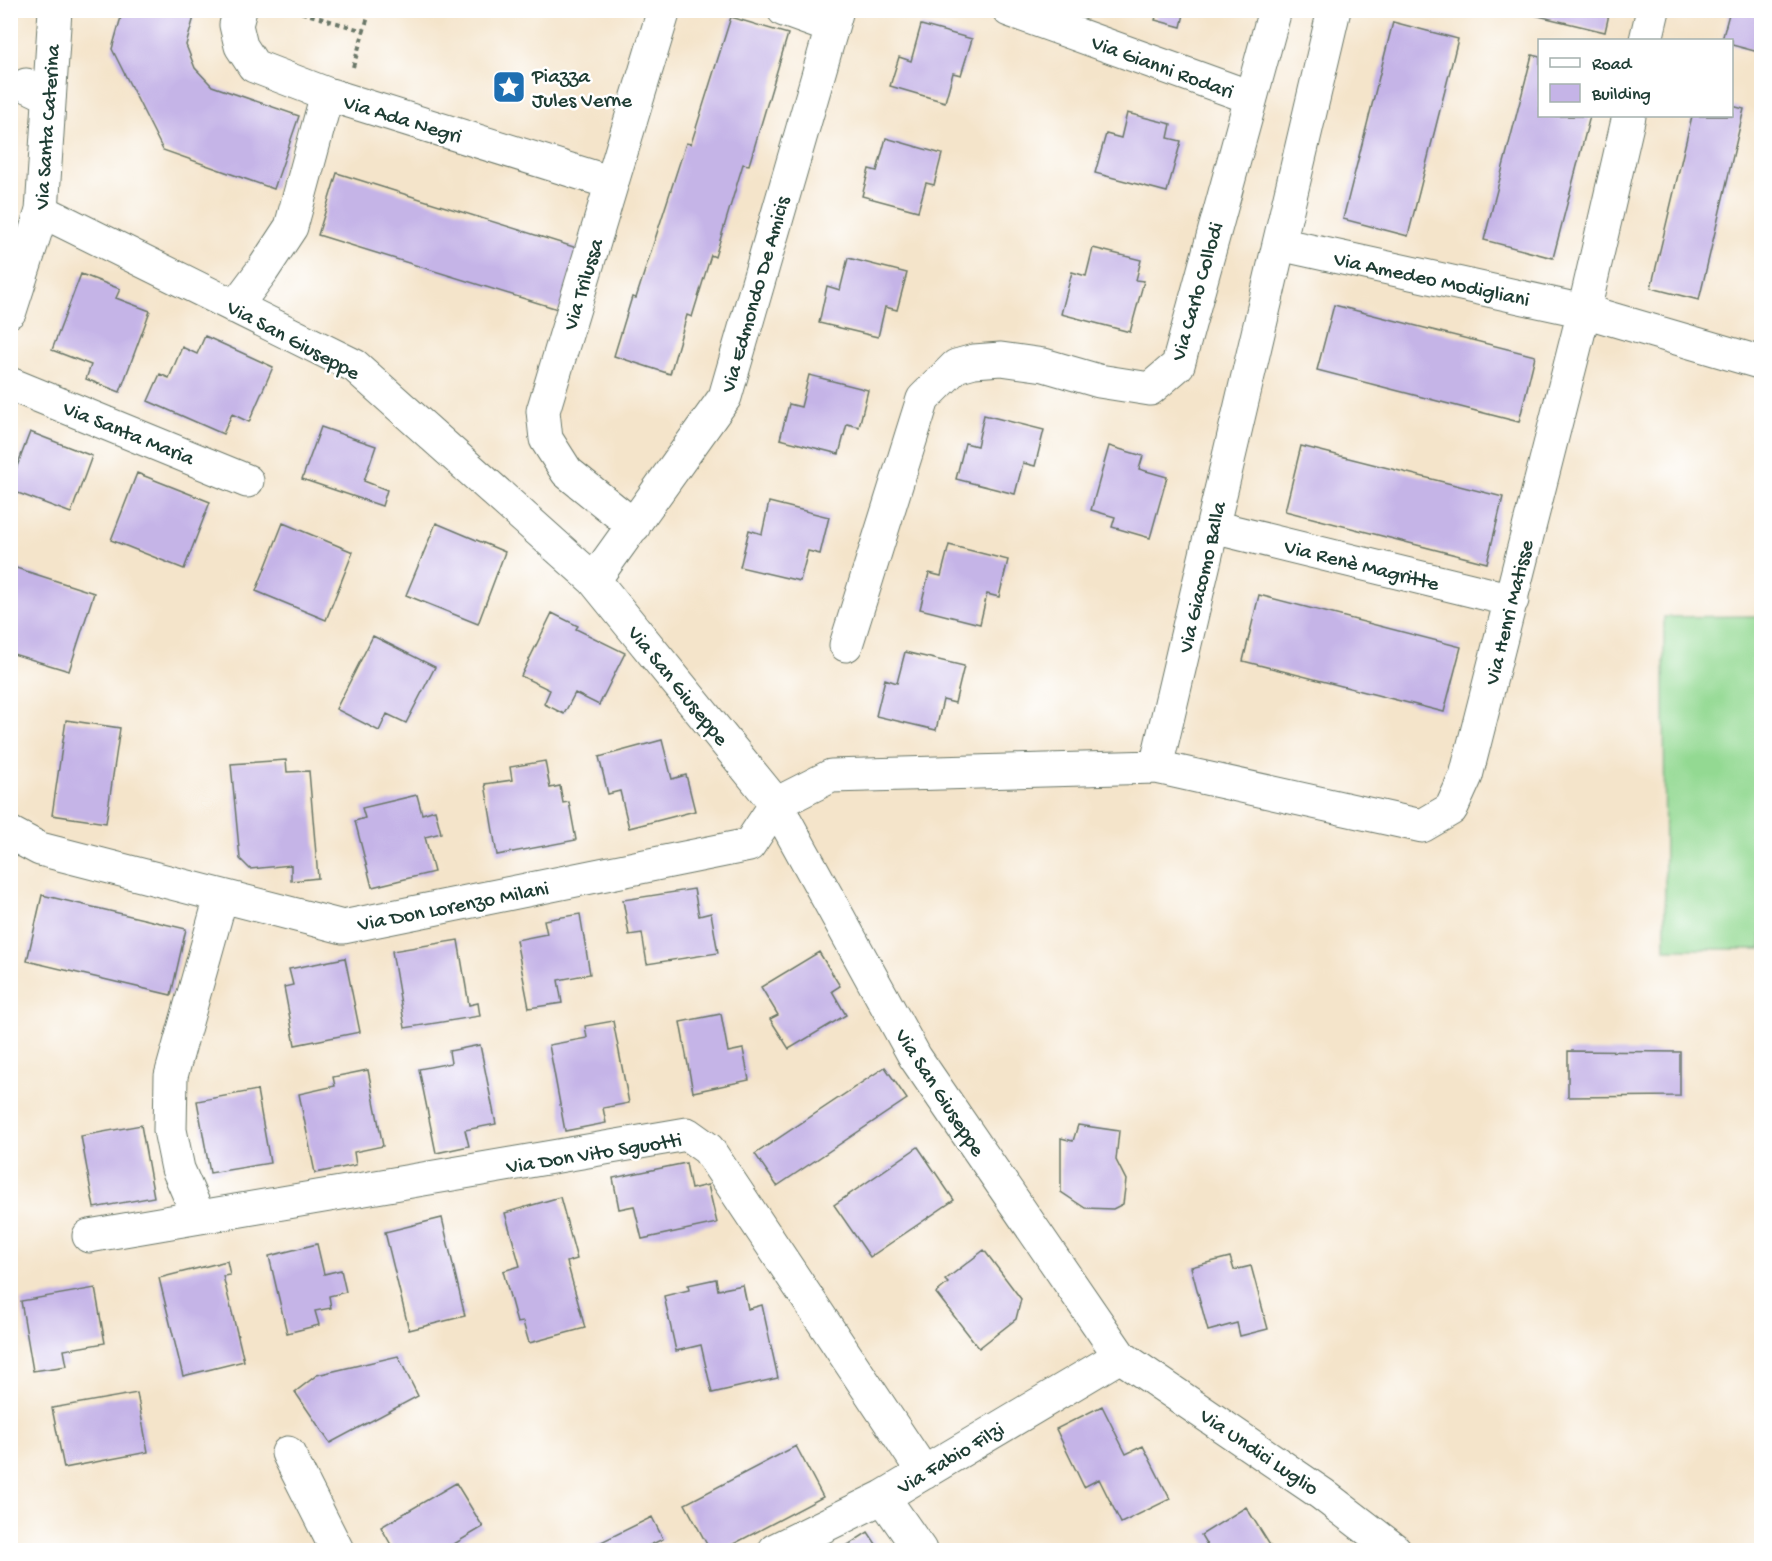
<svg xmlns="http://www.w3.org/2000/svg" width="1772" height="1561" font-family="'Gochi Hand',sans-serif">
	<style>
		.grass { fill: #93d992; stroke: #598b63; stroke-width: 1.5 }
		.building { fill: #c5b4e7 }
		.lines { fill: none; stroke-linecap: round; stroke-linejoin: round }
		.minor-casing { stroke: #6a7768; stroke-width: 35 }
		.secondary-casing { stroke: #6a7768; stroke-width: 35 }
		.path { stroke: #6a7768; stroke-width: 4; stroke-dasharray: 4.5 4.5; stroke-linecap: butt }
		.minor { stroke: #fff; stroke-width: 33 }
		.secondary { stroke: #fff; stroke-width: 33 }
		.labels { text-anchor: middle; stroke-width: 5; stroke-linejoin: round; paint-order: stroke }
		.street-label { font-size: 21px; fill: #1f3d34; stroke: #fff }
		.poi-label { font-size: 21px; fill: #1f3d34; stroke: #fff; text-anchor: start }
	</style>
	<rect width="100%" height="100%" fill="#fff"/>
	<filter id="ink" filterUnits="userSpaceOnUse"><feTurbulence type="fractalNoise" baseFrequency=".0167" numOctaves="2"/><feDisplacementMap in="SourceGraphic" scale="12" xChannelSelector="R" yChannelSelector="G"/><feConvolveMatrix kernelMatrix="1 2 1 2 8 2 1 2 1" color-interpolation-filters="sRGB"/></filter>
	<filter id="wash" filterUnits="userSpaceOnUse"><feTurbulence type="fractalNoise" baseFrequency=".008" numOctaves="4" result="noise"/><feDisplacementMap in="SourceGraphic" scale="24" xChannelSelector="R" yChannelSelector="G"/><feGaussianBlur stdDeviation="1.35" result="paint"/><feColorMatrix in="noise" values="0 0 0 0 0 0 0 0 0 0 0 0 0 0 0 0 0 1.4 0 .05"/><feComposite in="paint" operator="in"/></filter>
	<g filter="url(#wash)">
		<rect width="100%" height="100%" fill="#f4e4ca"/>
		<path class="grass" d="M1761,616v333h-96l-1,-332z"/>
		<g id="blocks">
			<path class="building" d="M123,10h73l-10,35 9,23 17,18 87,30 -25,73 -111,-39 -51,-101z
				M1158,10h27l-4,17 -26,-7z
				M1535,10h75l-5,22 -71,-17z
				M1730,10h32v43l-30,-8v-5h-10z
				M731,17l57,17 -39,131 -6,-1 -28,93 -4,-2 -19,62 -5,-2 -17,59 -56,-18 18,-59 4,1 50,-155 5,1z
				M1393,22l65,17 -50,197 -65,-17z
				M921,25l51,14 -11,36 -8,-2 -8,29 -55,-16 9,-29 12,4z
				M1532,55l8,2v59h50l-37,142 -69,-18z
				M1732,106l12,3 -45,191 -48,-12 41,-172h40z
				M1127,113l44,11 -3,14 13,3 -14,51 -72,-19 11,-39 15,4z
				M886,138l56,16 -8,31 -8,-2 -8,28 -56,-15 7,-27 8,2z
				M337,173l243,76 -19,61 -243,-75z
				M1093,248l48,12 -5,20 8,1 -14,51 -69,-18 11,-42 14,4z
				M848,258l59,15 -10,37 -12,-3 -7,30 -59,-14 8,-37 13,4z
				M81,274l39,15 -4,9 34,13 -30,81 -34,-13 5,-14 -39,-15z
				M1334,305l201,51 -16,66 -202,-52z
				M205,336l68,31 -24,55 -17,-8 -9,20 -75,-33 12,-27 9,4 13,-31 15,7z
				M809,375l59,15 -9,37 -12,-3 -8,30 -59,-15 9,-35 12,3z
				M984,415l60,15 -9,36 -12,-3 -8,31 -59,-15 9,-36 12,3z
				M321,427l55,19 -12,35 23,9 -5,16 -80,-27z
				M30,432l62,24 -21,57 -61,-23v-5z
				M1109,446l34,10 -4,13 28,8 -17,61 -38,-11 3,-10 -24,-7z
				M1301,446l202,51 -16,66 -202,-52z
				M137,473l73,29 -26,67 -73,-29z
				M769,502l60,15 -9,37 -12,-3 -8,30 -60,-14 9,-37 13,4z
				M283,523l70,29 -27,68 -70,-29z
				M436,523l69,29 -27,72 -72,-29z
				M949,545l59,15 -9,37 -12,-3 -7,30 -60,-15 9,-36 12,3z
				M10,566l84,27 -25,78 -59,-18z
				M1259,595l202,52 -17,65 -201,-51z
				M552,613l26,13 -2,3 49,24 -26,52 -24,-12 -11,21 -20,-10 6,-14 -29,-14z
				M373,636l62,31 -29,56 -19,-9 -8,17 -43,-22z
				M905,652l59,14 -9,37 -12,-3 -7,30 -60,-14 9,-37 12,4z
				M66,720l54,8 -14,95 -54,-8z
				M662,740l10,39 14,-4 9,36 -66,17 -9,-37 -12,3 -9,-37z
				M286,760l1,12 22,-1 9,107 -27,3v-16l-41,4 -10,-10 -9,-95z
				M545,761l5,27 10,-2 3,17 6,-1 7,38 -79,15 -12,-71 27,-4 -2,-13z
				M417,795l5,19 13,-4 6,23 -16,4 9,35 -62,15 -17,-66 10,-3 -3,-10z
				M694,889l5,27 12,-3 7,40 -71,11 -5,-31 -13,2 -6,-35z
				M42,895l144,34 -15,66 -144,-34z
				M580,914l10,60 -32,6 4,23 -33,5 -13,-68 31,-6 -3,-14z
				M458,940l11,65 9,-2 2,13 -75,12 -13,-77z
				M819,952l21,34 -8,5 14,24 -57,34 -19,-30 8,-4 -17,-28z
				M345,958l15,74 -65,13 -11,-58 9,-2 -4,-16z
				M721,1014l7,38 15,-3 6,31 -56,12 -13,-70z
				M613,1021l16,82 -26,5 3,15 -41,8 -16,-86 38,-7 -2,-12z
				M480,1045l16,79 -31,6 4,16 -33,7 -17,-84 32,-6 -2,-12z
				M1568,1051l112,1v44l-112,1z
				M885,1067l22,32 -130,87 -22,-32z
				M368,1070l15,76 -29,6 2,13 -41,8 -16,-79 36,-8 -2,-9z
				M257,1090l13,73 -60,10 -13,-72z
				M141,1125l13,72 -60,11 -13,-72z
				M1078,1125l41,6 -3,29 10,20 -3,24 -10,5 -28,-1 -24,-16v-54l12,3z
				M918,1147l36,53 -84,57 -36,-52z
				M686,1163l5,26 17,-4 9,38 -75,16 -8,-33 -15,3 -6,-31z
				M560,1197l17,62 -10,3 18,66 -56,15 -6,-21 -6,1 -14,-52 17,-5 -15,-53z
				M442,1218l23,98 -56,14 -24,-98z
				M317,1244l7,30 17,-4 5,22 -17,4 2,12 -16,3 4,14 -32,8 -18,-77z
				M984,1250l37,49 -5,20 -37,29 -43,-55 12,-10 -3,-3z
				M1230,1257l4,13 17,-4 17,63 -28,7 -3,-13 -29,8 -17,-64z
				M227,1261l3,14 -7,1 21,85 -61,15 -24,-98z
				M716,1279l2,11 25,-5 5,24 14,-4 16,73 -66,15 -11,-48 -25,6 -12,-55 25,-6 -1,-5z
				M95,1288l10,55 -41,7 3,16 -34,5 -12,-70z
				M398,1356l20,40 -88,47 -35,-51 22,-17z
				M137,1393l11,59 -84,16 -12,-60z
				M1102,1406l24,48 17,-8 27,53 -49,24 -22,-44 -15,8 -28,-58z
				M796,1446l27,51 -101,53h-12l-25,-46z
				M456,1483l27,44 -39,23h-50l-13,-23z
				M1246,1507l27,43h-63l-9,-15z
				M652,1517l11,22 -17,8 1,3h-50l-2,-5z
				M868,1532l12,18h-40z"/>
		</g>
	</g>
	<g filter="url(#ink)">
		<use href="#blocks" fill-opacity="0" stroke="#6a7768" stroke-width="1.5"/>
		<g class="lines">
			<defs>
				<path id="minor" d="M240,10l-4,15 5,21 13,20 73,28 285,89
					M784,10l47,17
					M1009,10l241,87
					M1646,40l7,-30
					M26,85l23,11
					M42,211l313,155 239,214 182,224 139,253 205,299 202,138 73,56
					M1279,244l305,67 178,52
					M235,307l27,-36 29,-44 36,-133
					M10,384l237,97
					M634,526l-67,-54 -21,-33 -3,-28 121,-401
					M1213,527l299,73
					M594,580l131,-183 112,-387
					M846,645l77,-246 33,-33 18,-5 27,-2 43,6 55,16 51,8 28,-24 97,-355
					M1156,767l178,-757
					M10,833l30,16 303,78 406,-82 27,-41 55,-28 325,-9 266,59 29,-17 15,-33 118,-465 45,-195
					M199,1217l-21,-48 -8,-39 1,-54 50,-179
					M89,1236l598,-102 21,15 216,324
					M288,1453l49,97
					M883,1497l37,53
					M775,1550l108,-53 237,-141"/>
				<path id="secondary" d="M10,311l32,-100 13,-201"/>
			</defs>
			<use href="#minor" class="minor-casing"/>
			<use href="#secondary" class="secondary-casing"/>
			<path class="path" d="M293,10l71,21
				M353,67l17,-57
				M1757,1550h5"/>
			<use href="#minor" class="minor"/>
			<use href="#secondary" class="secondary"/>
		</g>
	</g>
	<defs>
		<symbol id="sight-square" viewBox="-11 -11 22 22"><rect x="-9" y="-9" width="18" height="18" rx="4" fill="#1f6fb2" stroke="#fff"/><path d="M0-6L1.8-2.2L6-1.7L2.9 1.2L3.7 5.4L0 3.3L-3.7 5.4L-2.9 1.2L-6-1.7L-1.8-2.2Z" fill="#fff"/></symbol>
	</defs>
	<g fill-rule="evenodd">
		<use href="#sight-square" x="490" y="68" width="38" height="38"/>
	</g>
	<g class="labels">
		<g class="street-label">
			<text transform="translate(1163 66) rotate(20)" y="7">Via Gianni Rodari</text>
			<text transform="translate(403 118) rotate(17)" y="7">Via Ada Negri</text>
			<text transform="translate(46 127) rotate(-86)" y="7">Via Santa Caterina</text>
			<text transform="translate(1432 278) rotate(12)" y="7">Via Amedeo Modigliani</text>
			<text transform="translate(582 284) rotate(-73)" y="7">Via Trilussa</text>
			<text transform="translate(1196 291) rotate(-74)" y="7">Via Carlo Collodi</text>
			<text transform="translate(754 294) rotate(-74)" y="7">Via Edmondo De Amicis</text>
			<text transform="translate(294 339) rotate(28)" y="7">Via San Giuseppe</text>
			<text transform="translate(129 432) rotate(22)" y="7">Via Santa Maria</text>
			<text transform="translate(1362 564) rotate(14)" y="7">Via Renè Magritte</text>
			<text transform="translate(1201 577) rotate(-77)" y="7">Via Giacomo Balla</text>
			<text transform="translate(1508 612) rotate(-76)" y="7">Via Henri Matisse</text>
			<text transform="translate(679 685) rotate(51)" y="7">Via San Giuseppe</text>
			<text transform="translate(453 905) rotate(-11)" y="7">Via Don Lorenzo Milani</text>
			<text transform="translate(941 1092) rotate(57)" y="7">Via San Giuseppe</text>
			<text transform="translate(594 1152) rotate(-9)" y="7">Via Don Vito Sguotti</text>
			<text transform="translate(1260 1451) rotate(34)" y="7">Via Undici Luglio</text>
			<text transform="translate(950 1457) rotate(-31)" y="7">Via Fabio Filzi</text>
		</g>
		<g class="poi-label">
			<text x="532" y="82">Piazza<tspan x="532" dy="24">Jules Verne</tspan></text>
		</g>
	</g>
	<rect width="1772" height="1561" fill="none" stroke="#fff" stroke-width="36"/>
	<rect x="1538" y="39" width="195" height="78" fill="#ffffff" stroke="#a5b1ae" stroke-width="1.5"/>
	<rect x="1550" y="58" width="30" height="9" fill="#ffffff" stroke="#a5b1ae" stroke-width="1.5"/>
	<text x="1592" y="69" font-size="18" fill="#1f3d34">Road</text>
	<rect x="1550" y="84" width="30" height="18" fill="#c5b4e7" stroke="#a5b1ae" stroke-width="1.5"/>
	<text x="1592" y="99" font-size="18" fill="#1f3d34">Building</text>
</svg>
